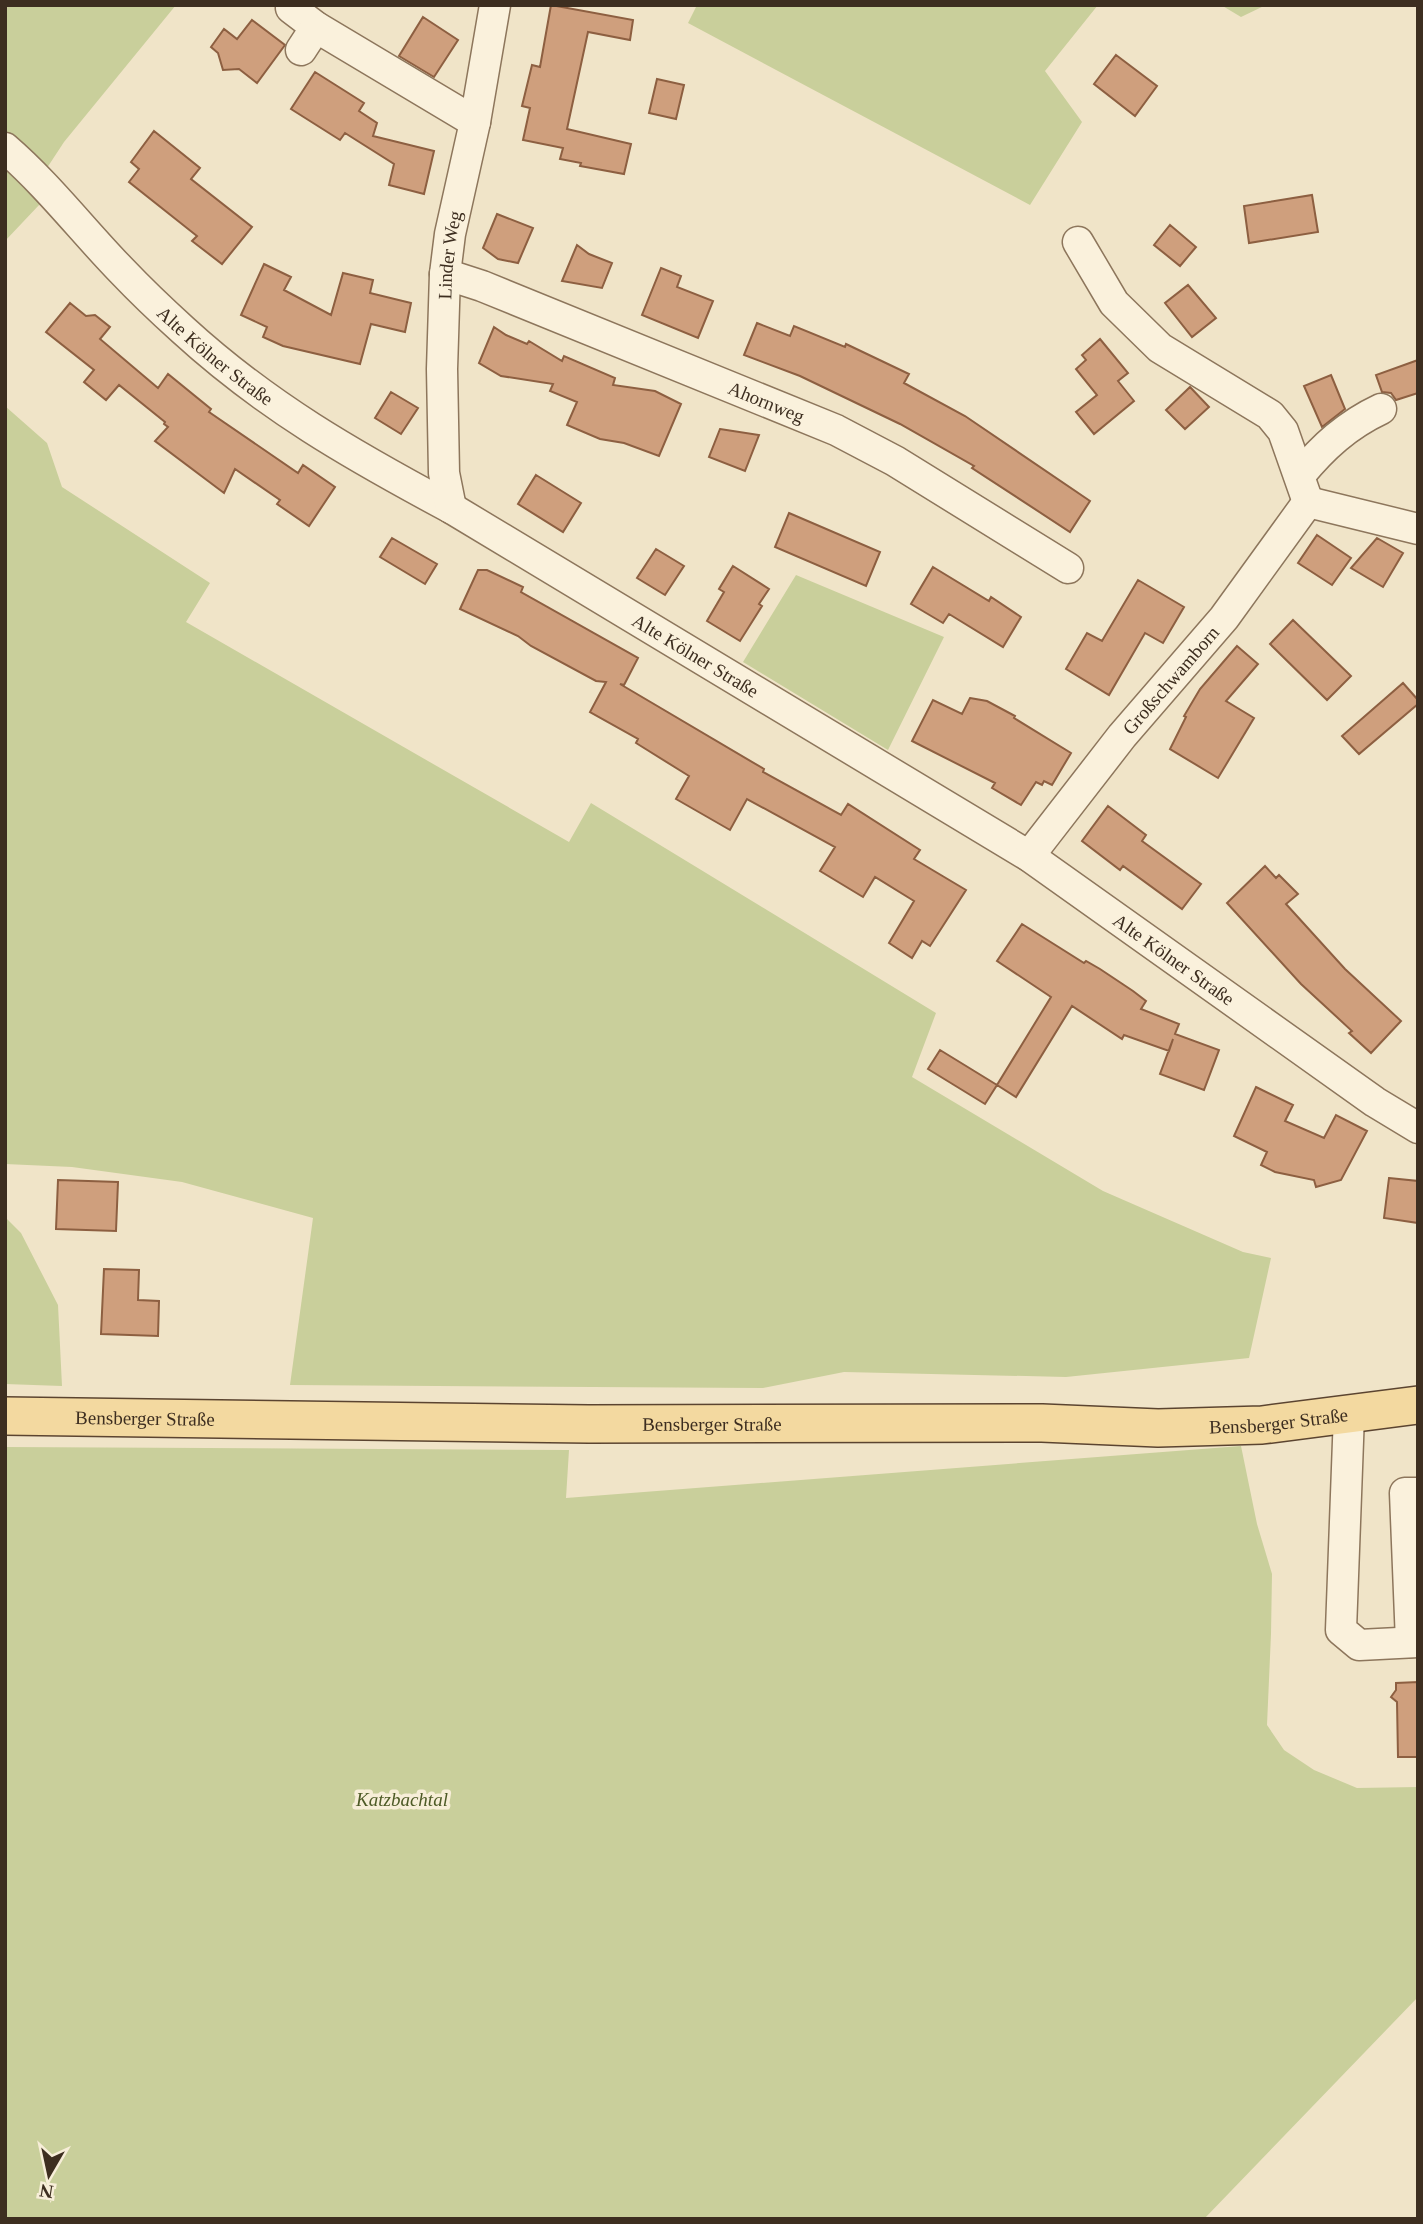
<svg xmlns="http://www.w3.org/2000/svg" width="1423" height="2224" font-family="'Times New Roman',serif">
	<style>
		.green { fill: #c9cf9b }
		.building { fill: #cf9f7d; stroke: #8d5f41; stroke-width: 2 }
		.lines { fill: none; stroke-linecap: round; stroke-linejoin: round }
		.minor-casing { stroke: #8d765c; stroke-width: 33 }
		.major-casing { stroke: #5b4430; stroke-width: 40 }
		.minor { stroke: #faf1dc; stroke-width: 30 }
		.major { stroke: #f3d9a0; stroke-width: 37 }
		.labels { text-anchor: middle; stroke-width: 7; stroke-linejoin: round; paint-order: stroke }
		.street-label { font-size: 19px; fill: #3d2e20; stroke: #f7eed8 }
		.park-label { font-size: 19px; font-style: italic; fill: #4d5a26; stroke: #f7eed8 }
	</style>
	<rect width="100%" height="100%" fill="#f0e4c8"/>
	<path class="green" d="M5,5h171l-112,137 -19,29 -40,-33z
		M697,5h401l-53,66 37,51 -52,83 -342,-182z
		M1221,5h45l-25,12z
		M5,164l35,40 -35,37z
		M5,406l42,37 15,44 148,96 -24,39 383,220 22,-39 345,210 -24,64 191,114 140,61 28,6 -22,100 -183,19 -222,-5 -81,16 -473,-3 23,-167 -131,-36 -110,-15 -67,-3z
		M796,575l148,62 -56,113 -145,-88z
		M5,1217l16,16 37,72 4,81 -57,-2z
		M1241,1446l16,78 15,50 -1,60 -4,91 17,25 30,20 43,18 61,-1v210l-214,222h-1199v-772l564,3 -3,48z"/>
	<path class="building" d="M551,5l82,15 -3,20 -42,-8 -21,97 64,15 -7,30 -44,-8 1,-3 -21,-4 3,-11 -40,-8 7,-32 -8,-2 10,-41 8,2z
		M423,17l35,23 -24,37 -35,-21z
		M252,20l33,25 -28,38 -18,-14 -16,1 -5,-17 -7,-6 13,-18 13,10z
		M1116,55l41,31 -22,30 -41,-32z
		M315,72l49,31 -5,8 18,12 -4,13 61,15 -10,43 -35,-9 5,-21 -49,-31 -5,7 -49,-31z
		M657,79l27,6 -8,34 -27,-6z
		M154,131l46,37 -9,11 61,48 -30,37 -30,-23 5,-5 -68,-54 10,-13 -8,-7z
		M1312,195l6,37 -69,11 -5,-37z
		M497,214l36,14 -15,35 -20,-4 -15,-11z
		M1170,225l26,22 -16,19 -26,-21z
		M577,245l12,9 23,9 -10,25 -40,-7z
		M264,264l27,13 -7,13 47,25 12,-42 30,7 -3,13 41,10 -6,29 -34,-8 -11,40 -77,-18 -20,-9 4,-10 -26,-12z
		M661,268l20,8 -4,11 36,14 -15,37 -56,-23z
		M1188,285l28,33 -24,19 -27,-34z
		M70,303l16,13 9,-1 15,12 -10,12 58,49 10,-14 43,35 -2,3 89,61 5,-8 32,22 -26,39 -32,-22 3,-4 -45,-31 -11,24 -69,-52 13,-14 -4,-3 1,-2 -46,-37 -13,15 -22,-18 10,-12 -48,-38z
		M757,323l33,13 4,-10 51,21 1,-3 63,30 -5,9 61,33 125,85 -20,31 -98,-64 2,-2 -74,-42 -100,-48 -56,-21z
		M494,327l12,8 21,9 2,-3 33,20 2,-5 51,22 -2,7 42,6 26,13 -22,52 -35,-13 -24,-4 -33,-14 10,-23 -27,-11 3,-7 -52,-8 -22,-13z
		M1100,339l28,34 -10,8 16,20 -40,33 -18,-22 21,-17 -21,-26 10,-9 -4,-5z
		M1418,360v33l-22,7 -5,-7 -9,-1 -6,-17z
		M1331,375l14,34 -23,18 -18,-41z
		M1190,387l19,20 -24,22 -19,-19z
		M391,392l27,16 -17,26 -26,-16z
		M720,429l39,6 -14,36 -36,-14z
		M536,475l45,28 -18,29 -45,-28z
		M789,513l91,39 -14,34 -91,-39z
		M1317,535l34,23 -19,27 -34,-22z
		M392,538l45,26 -12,20 -45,-27z
		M1377,538l26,15 -20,34 -32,-19z
		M656,549l28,17 -19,29 -28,-17z
		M733,566l36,23 -10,15 3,2 -22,35 -33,-20 17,-29 -5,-3z
		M933,567l56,34 2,-4 30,20 -18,30 -54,-33 -6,9 -32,-19z
		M478,570h9l36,17 -2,5 117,66 -14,27 -4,-1 144,85 -1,3 78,43 7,-11 72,46 -6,9 52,31 -36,56 -8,-5 -10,17 -23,-15 25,-42 -39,-24 -12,20 -43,-26 15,-24 -88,-48 -17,31 -54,-31 13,-23 -53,-33 2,-4 -48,-27 16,-30 -10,-1 -65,-35 -13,-10 -58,-27z
		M1138,580l46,27 -21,36 -18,-10 -36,62 -43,-26 21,-36 15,8z
		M1293,620l58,56 -24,24 -57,-56z
		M1237,646l21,18 -32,37 28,17 -36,60 -48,-29 16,-32 -2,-1 16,-27z
		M1403,683l15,17v4l-59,50 -17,-18z
		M970,698l17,3 28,15 -1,2 57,35 -19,32 -8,-4 -2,4 -6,-3 -15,23 -29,-17 3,-5 -83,-42 21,-41 29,14z
		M1108,806l38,29 -4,6 59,43 -19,25 -59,-43 -3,4 -38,-29z
		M1265,866l11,12 3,-3 19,19 -12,10 59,65 56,52 -30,32 -22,-20 3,-2 -51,-47 -74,-81z
		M1022,924l62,39 2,-2 14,8 33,22 13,10 -5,8 38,15 -4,10 44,16 -15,40 -44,-16 13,-35 -4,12 -45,-16 -2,4 -50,-33 -56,91 -19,-12 54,-88 -54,-36z
		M940,1050l57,35 -12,19 -57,-35z
		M1256,1087l37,18 -8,16 39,17 12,-23 31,16 -26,49 -25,7 -2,-7 -39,-8 -14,-7 6,-13 -33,-16z
		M1389,1178l29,3v42l-34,-5z
		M58,1180l60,2 -2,49 -60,-2z
		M104,1269l35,1 -1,30 21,1 -1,35 -57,-2z
		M1418,1682v75h-20l-1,-55 -6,-5 5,-7v-7z"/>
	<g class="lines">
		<defs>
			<g id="minor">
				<path d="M291,8l25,19 159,95"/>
				<path d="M301,50l15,-23"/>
				<path id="s1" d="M5,148c43,37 78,83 117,123 19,20 40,40 61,59 83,76 169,125 268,178l578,348 346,246 43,26"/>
				<path d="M1078,242l36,61 46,45 110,67 13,16 25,71"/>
				<path id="s2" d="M445,274l37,12 354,144 59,31 173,107"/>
				<path d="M1300,475c23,-28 47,-50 81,-66"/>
				<path d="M1308,502l110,27"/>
				<path id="s3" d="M451,508l-7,-35 -2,-104 3,-95 5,-40 25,-112 20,-117"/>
				<path id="s4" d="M1029,856l93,-120 102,-118 84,-116"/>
				<path d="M1349,1414l-8,216 18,15 59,-3"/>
				<path d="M1411,1642l-6,-149h13"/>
			</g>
			<g id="major">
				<path id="s5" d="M5,1416l584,8 453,-1 116,5 104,-3 156,-20"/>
			</g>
		</defs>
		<use href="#minor" class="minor-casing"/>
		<use href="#major" class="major-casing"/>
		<use href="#minor" class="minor"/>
		<use href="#major" class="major"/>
	</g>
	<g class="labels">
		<g class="street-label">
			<text dy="7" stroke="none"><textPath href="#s3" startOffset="254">Linder Weg</textPath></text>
			<text dy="7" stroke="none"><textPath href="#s1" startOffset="296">Alte Kölner Straße</textPath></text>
			<text dy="7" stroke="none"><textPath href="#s2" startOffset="346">Ahornweg</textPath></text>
			<text dy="7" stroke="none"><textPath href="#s1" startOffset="863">Alte Kölner Straße</textPath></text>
			<text dy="7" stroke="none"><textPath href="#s4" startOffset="226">Großschwamborn</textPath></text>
			<text dy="7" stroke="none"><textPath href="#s1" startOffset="1430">Alte Kölner Straße</textPath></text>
			<text dy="7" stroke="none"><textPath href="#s5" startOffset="140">Bensberger Straße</textPath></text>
			<text dy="7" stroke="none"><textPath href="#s5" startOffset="1274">Bensberger Straße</textPath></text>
			<text dy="7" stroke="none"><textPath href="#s5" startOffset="707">Bensberger Straße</textPath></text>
		</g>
		<g class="park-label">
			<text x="402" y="1806">Katzbachtal</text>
		</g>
	</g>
	<rect width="1423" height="2224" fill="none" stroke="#3d2e20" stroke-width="14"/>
	<g transform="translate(49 2175) rotate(189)" stroke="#f7eed8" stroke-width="5" paint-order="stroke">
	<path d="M0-5L12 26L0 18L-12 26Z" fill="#3d2e20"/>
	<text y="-10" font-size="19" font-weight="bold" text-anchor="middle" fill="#3d2e20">N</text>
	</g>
</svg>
